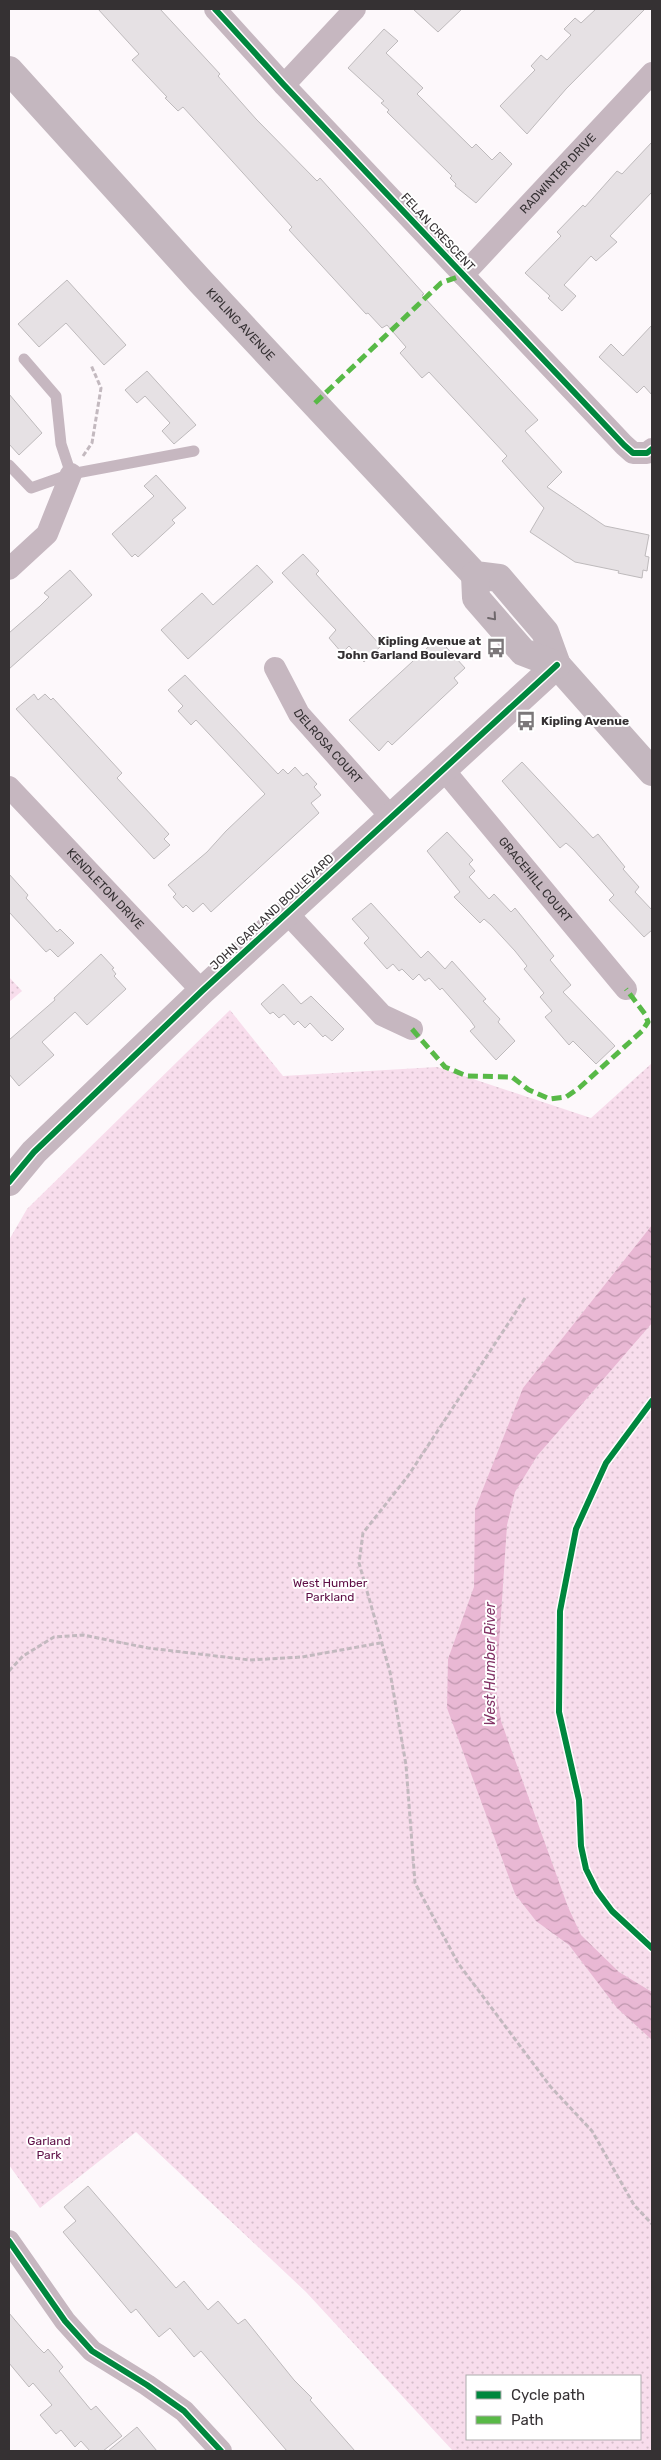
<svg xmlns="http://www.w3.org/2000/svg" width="661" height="2460" font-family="Rubik,sans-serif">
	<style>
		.park { fill: url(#park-dots); fill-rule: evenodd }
		.water { fill: url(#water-waves) }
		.building { fill: #e6e1e4; stroke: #bebabc }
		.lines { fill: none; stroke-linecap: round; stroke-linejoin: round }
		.path { stroke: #c3b9bf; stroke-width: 3; stroke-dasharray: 5 2.5; stroke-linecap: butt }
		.service { stroke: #c6b7c0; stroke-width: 11 }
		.minor { stroke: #c6b7c0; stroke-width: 22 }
		.tertiary { stroke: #c6b7c0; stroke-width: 28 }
		.secondary { stroke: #c4b7bf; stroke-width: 28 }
		.quiet { stroke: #58b947; stroke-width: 5; stroke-dasharray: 10 5; stroke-linecap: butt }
		.cycleway-casing { stroke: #fff; stroke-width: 9 }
		.cycleway { stroke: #00873e; stroke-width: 6 }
		.oneway { stroke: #6e676b }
		.labels { text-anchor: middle; stroke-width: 4; stroke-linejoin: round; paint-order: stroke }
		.street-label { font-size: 12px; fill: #353133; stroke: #fff }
		.poi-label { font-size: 12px; font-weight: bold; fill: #353133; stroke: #fff; text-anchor: end }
		.park-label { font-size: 12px; fill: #5d0e45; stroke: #fff }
		.water-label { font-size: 14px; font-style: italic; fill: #833467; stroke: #fff }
	</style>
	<defs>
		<pattern id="park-dots" width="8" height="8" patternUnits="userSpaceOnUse" patternTransform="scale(1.25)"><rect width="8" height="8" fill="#f8ddec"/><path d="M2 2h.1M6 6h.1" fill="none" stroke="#d5becb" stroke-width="1.8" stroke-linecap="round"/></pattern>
		<pattern id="water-waves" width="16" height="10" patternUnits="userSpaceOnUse" patternTransform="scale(1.25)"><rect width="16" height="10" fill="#e9b8d4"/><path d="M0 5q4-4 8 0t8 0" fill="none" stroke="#be96ad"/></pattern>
	</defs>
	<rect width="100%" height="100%" fill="#fdf8fb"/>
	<path class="park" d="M9,977l13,14 -13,11z
		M230,1010l53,66 154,-9 154,51 61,-55v1388h-199l-147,-159 -170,-160 -96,76 -31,-43v-925l18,-31zM467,2376h173v63h-173z"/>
	<path class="water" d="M652,1225v98l-115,133 -22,36 -8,33 -11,164 5,32 67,186 13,28 38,37 33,20v48l-35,-32 -48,-63 -33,-24 -21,-27 -68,-186 1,-49 26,-72 1,-78 48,-121z"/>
	<path class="building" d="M98,9h62l60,65 -2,2 38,43 61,62 3,-3 104,116 -2,1 116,125 -13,11 37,41 -15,15 58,39 44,9 -4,21 4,1 -2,14 -4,-1 -1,8 -24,-5 1,-2 -44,-9 -45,-30 14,-24 -42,-47 5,-5 -78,-84 -7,6 -22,-25 6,-6 -19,-22 -5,3 -14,-15 -2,1 -77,-84 3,-3 -109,-120 -5,4 -13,-13 2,-1 -35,-37 7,-6z
		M413,9h49l-24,23z
		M596,9h49l-79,80 -39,45 -27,-28 35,-36 -4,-4 10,-11 6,5 24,-25 -7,-6 11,-11 6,5z
		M384,29l14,12 -12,12 37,35 -6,6 55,54 4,-4 16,16 8,-8 12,12 -36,39 -21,-17 1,-2 -6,-6 2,-2 -65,-64 2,-2 -8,-7 3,-2 -36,-33z
		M652,142v50l-42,44 7,6 -21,19 -5,-5 -27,29 12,11 -14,15 -14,-13 2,-2 -25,-23 36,-37 -4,-4 26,-27 2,2 32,-36 5,3z
		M67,280l59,65 -22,20 -38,-42 -27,24 -21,-23z
		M652,325v70l-8,-9 -7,7 -38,-36 12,-13 12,12z
		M147,371l49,54 -22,19 -12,-13 8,-8 -25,-27 -8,7 -12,-13z
		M9,394l33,39 -23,22 -10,-11z
		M156,475l30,33 -14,12 3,3 -37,34 -3,-3 -3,3 -20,-23 42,-38 -10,-10z
		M303,554l16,17 -3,3 65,72 -17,16 -15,-16 -7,7 -13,-15 7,-8 -54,-57z
		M257,565l16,17 -85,77 -27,-29 41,-37 11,12z
		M70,570l22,25 -83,74v-36l31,-27 9,-9 -5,-4z
		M438,638l27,30 -11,10 4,5 -66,62 -4,-4 -9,10 -30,-31z
		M185,675l93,99 5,-5 5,5 7,-7 8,9 4,-3 10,11 -3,3 7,8 -10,8 8,10 -108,99 -8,-9 -10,9 -7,-7 -3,3 -10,-11 3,-3 -8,-9 39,-33 19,-21 39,-37 -69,-74 -5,5 -13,-14 5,-5 -15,-16z
		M34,694l4,6 7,-6 6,6 2,-2 69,75 -5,5 52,56 -5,5 6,6 -16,14 -138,-150z
		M522,762l71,76 5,-4 27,33 -2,2 16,18 -4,5 17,18v20l-8,7 -35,-37 5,-5 -41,-46 -7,-6 -6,5 -58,-67z
		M447,832l26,28 -4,4 6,7 -6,6 20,22 5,-5 17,18 4,-4 39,48 -4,4 21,25 -8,7 52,54 -19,18 -23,-23 -4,4 -24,-28 7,-6 -12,-14 4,-4 -20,-24 3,-3 -12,-15 -24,-26 -7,-6 -4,4 -26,-26 6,-5 -33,-41z
		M9,874l19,21 -2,3 31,34 3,-3 14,14 -16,14 -8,-8 -4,3 -37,-40z
		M371,903l50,55 7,-7 17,18 7,-8 34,38 -3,2 17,18 -2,3 17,19 -19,19 -26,-29 5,-4 -5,-7 -28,-32 -2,2 -11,-12 -4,3 -6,-7 -6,6 -11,-11 -3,2 -6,-7 -6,5 -23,-26 5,-5 -17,-19z
		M101,954l13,14 -2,1 4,5 -2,2 12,13 -39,36 -12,-13 -33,30 12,13 -35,31 -10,-12v-34l46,-40 -1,-2z
		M283,984l18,20 10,-8 33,33 -12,12 -7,-6 -2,2 -13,-14 -5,5 -7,-7 -4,4 -10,-11 -5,4 -6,-6 -3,2 -9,-10z
		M88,2186l88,102 8,-7 24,29 10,-9 20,23 7,-5 49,61 18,18 -2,2 45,51h-68l-86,-100 -7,6 -24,-29 -11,9 -23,-28 -5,4 -68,-81 13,-11 -12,-14z
		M9,2313l28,33 7,7 4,-4 15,18 -4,4 32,39 5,-4 26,30 -19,15h-13l-9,-10 -6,6 -14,-17 -5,4 -16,-19 12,-10 -19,-22 -4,4 -20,-24z
		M137,2427l20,24h-49z"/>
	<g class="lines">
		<path class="path" d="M83,456l9,-13 9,-55 -10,-23
			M525,1298l-117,178 -45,57 -4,30 31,109 16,93 9,118 43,80 92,123 42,45 42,74 18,19
			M9,1671l14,-15 31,-19 29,-2 65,13 102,12 52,-3 78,-14"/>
		<path class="service" d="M24,359l32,37 5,48 10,30
			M9,465l22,23 40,-14 123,-23"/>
		<g class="minor">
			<path d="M215,9l69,76 340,360 9,8h14l5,-4"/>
			<path d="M284,85l71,-76"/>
			<path id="s1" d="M463,275l189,-202"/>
			<path d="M9,569l38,-35 24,-60"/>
			<path id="s2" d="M275,668l24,46 92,103"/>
			<path id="s3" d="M443,769l183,220"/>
			<path id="s4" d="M9,787l193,204"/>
			<path d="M287,913l95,102 30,14"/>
			<path d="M9,2241l56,80 27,30 55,34 37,26 37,40"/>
		</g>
		<path class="tertiary" d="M9,1182l25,-30 168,-161 355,-326"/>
		<g class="secondary">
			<path id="s5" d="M9,70l192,212 274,293 24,3 46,54 12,33 95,107"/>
			<path d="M475,575l1,23 47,54 34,13"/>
		</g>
		<path class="quiet" d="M315,403l126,-120 22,-8
			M412,1029l33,38 22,9 45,1 17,13 21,9 16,-2 13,-9 63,-57 6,-9 -3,-8 -19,-25"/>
		<defs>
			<path id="cycleway" d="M215,9l69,76 340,360 9,8h14l5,-4
				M9,1182l25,-30 168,-161 355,-326
				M652,1401l-46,62 -30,66 -16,82 -1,101 20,88 2,46 5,23 11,22 15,20 40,37
				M9,2241l56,80 27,30 55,34 37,26 37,40"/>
		</defs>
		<use href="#cycleway" class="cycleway-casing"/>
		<use href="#cycleway" class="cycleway"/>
	</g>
	<defs><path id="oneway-chevron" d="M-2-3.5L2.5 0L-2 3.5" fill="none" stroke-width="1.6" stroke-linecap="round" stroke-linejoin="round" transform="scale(1.25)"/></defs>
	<use class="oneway" href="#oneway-chevron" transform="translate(493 617) rotate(49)"/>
	<defs>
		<symbol id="bus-bare" viewBox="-9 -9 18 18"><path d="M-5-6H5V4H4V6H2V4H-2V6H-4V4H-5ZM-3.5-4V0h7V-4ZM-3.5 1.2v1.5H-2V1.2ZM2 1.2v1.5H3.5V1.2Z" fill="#7b7779" stroke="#fff" stroke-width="2.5" paint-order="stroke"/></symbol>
	</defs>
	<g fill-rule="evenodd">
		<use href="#bus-bare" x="482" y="634" width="28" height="28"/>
		<use href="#bus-bare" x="512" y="707" width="28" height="28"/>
	</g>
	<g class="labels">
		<g class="street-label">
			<text dy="4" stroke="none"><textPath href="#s1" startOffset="139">RADWINTER DRIVE</textPath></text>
			<text transform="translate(438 232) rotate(47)" y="4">FELAN CRESCENT</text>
			<text dy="4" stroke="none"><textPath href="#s5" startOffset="344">KIPLING AVENUE</textPath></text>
			<text dy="4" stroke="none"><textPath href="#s2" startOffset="95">DELROSA COURT</textPath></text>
			<text dy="4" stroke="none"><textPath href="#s3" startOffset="144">GRACEHILL COURT</textPath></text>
			<text dy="4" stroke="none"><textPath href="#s4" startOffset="140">KENDLETON DRIVE</textPath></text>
			<text transform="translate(272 912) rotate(-43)" y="4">JOHN GARLAND BOULEVARD</text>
		</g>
		<g class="poi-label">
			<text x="481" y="645">Kipling Avenue at<tspan x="481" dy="14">John Garland Boulevard</tspan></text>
			<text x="541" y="725" text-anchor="start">Kipling Avenue</text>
		</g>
		<g class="park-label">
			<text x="330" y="1587">West Humber<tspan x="330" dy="14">Parkland</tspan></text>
			<text x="49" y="2145">Garland<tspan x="49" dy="14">Park</tspan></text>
		</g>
		<g class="water-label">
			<text transform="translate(490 1664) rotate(-90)" y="5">West Humber River</text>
		</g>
	</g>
	<rect width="661" height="2460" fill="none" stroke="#353133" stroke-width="20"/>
	<rect x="466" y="2375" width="175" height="65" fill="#ffffff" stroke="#aeadad"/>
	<rect x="476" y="2391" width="25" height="8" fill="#00873e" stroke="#aeadad"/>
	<text x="511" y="2400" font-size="15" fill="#353133">Cycle path</text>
	<rect x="476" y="2416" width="25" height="8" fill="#58b947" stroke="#aeadad"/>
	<text x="511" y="2425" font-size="15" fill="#353133">Path</text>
</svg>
